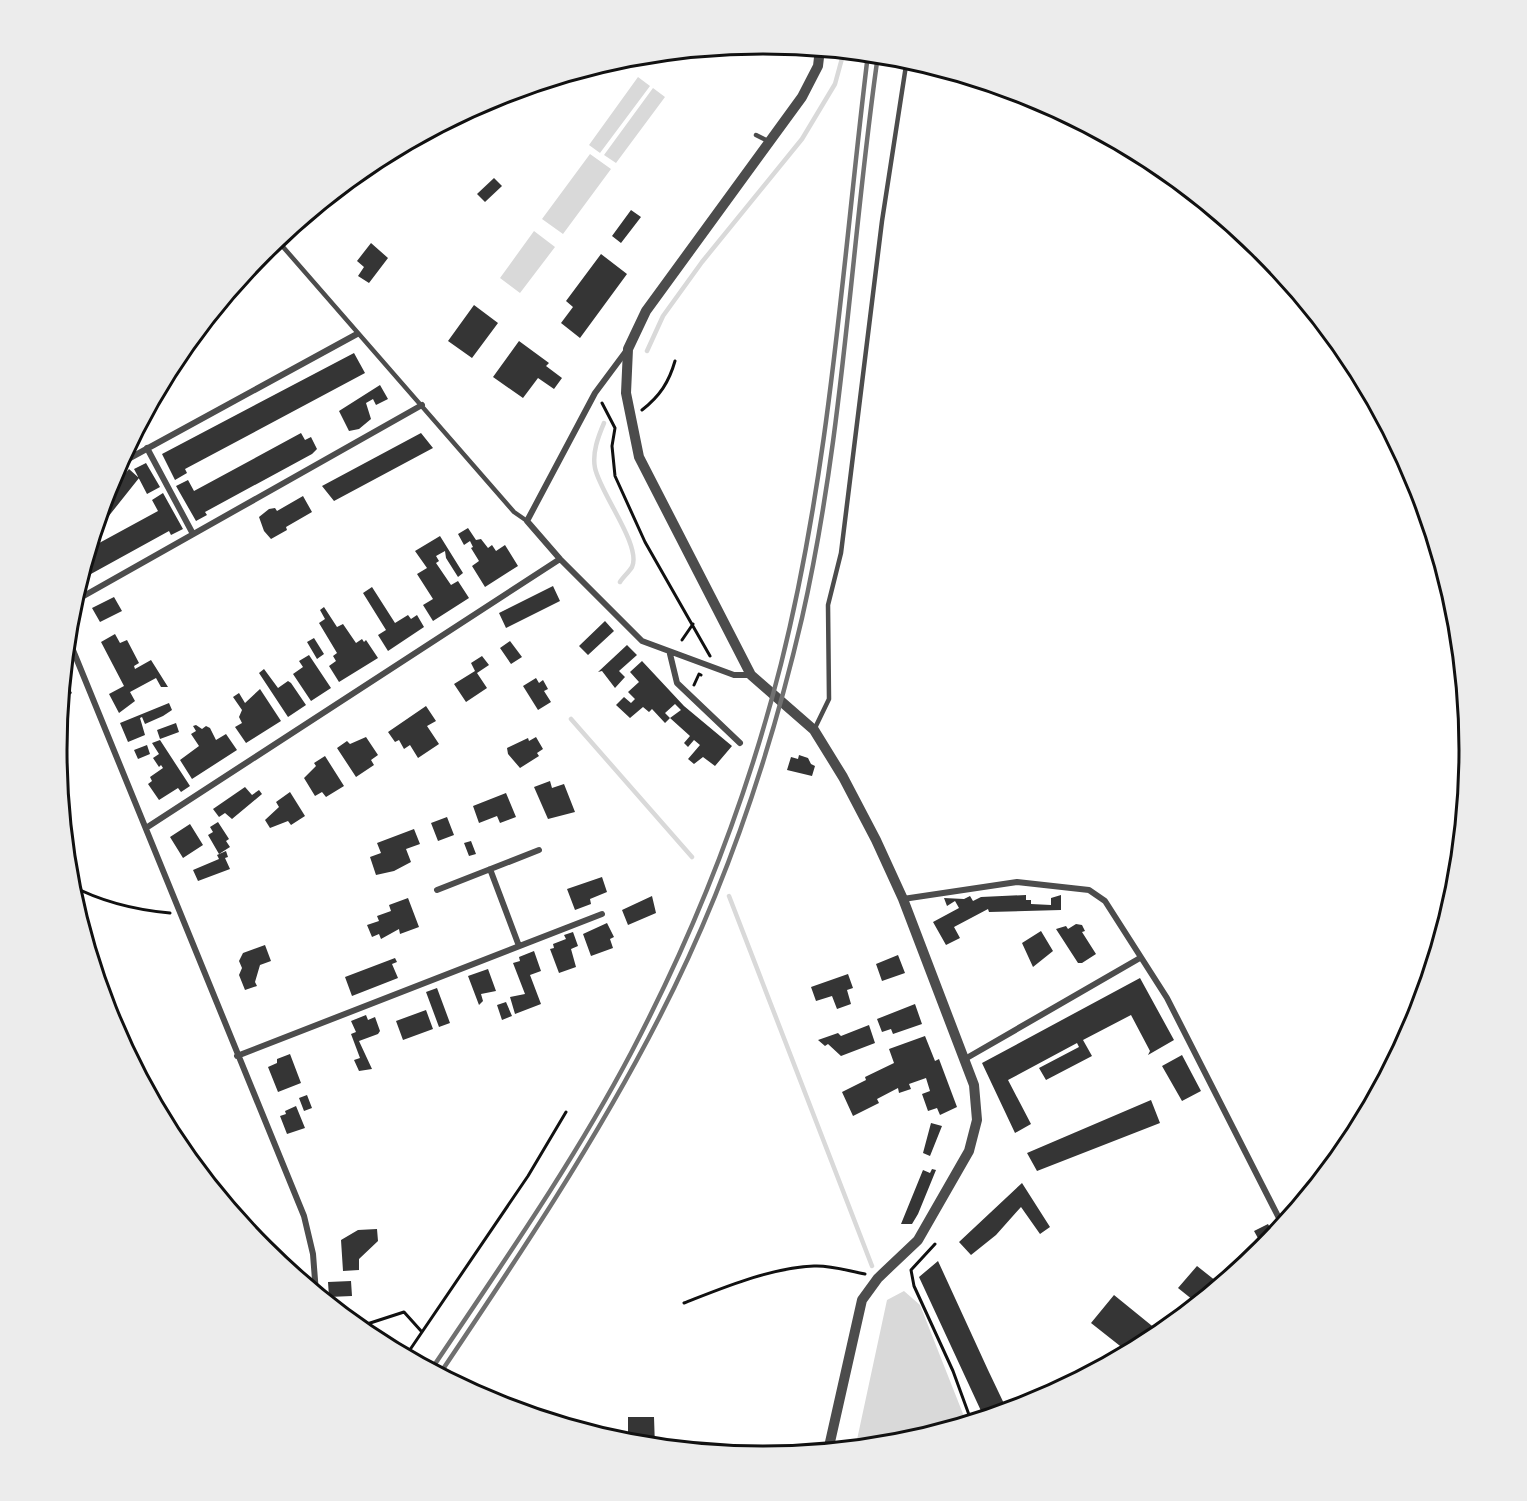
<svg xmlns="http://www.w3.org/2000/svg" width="1527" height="1501" font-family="Lato,sans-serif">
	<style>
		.water { fill: #d9d9d9 }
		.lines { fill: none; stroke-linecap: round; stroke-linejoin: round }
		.stream { stroke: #d9d9d9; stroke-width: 4.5 }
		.building { fill: #353535 }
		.path { stroke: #111; stroke-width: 3 }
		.service { stroke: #4c4c4c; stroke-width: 4.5 }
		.minor { stroke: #4c4c4c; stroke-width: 6 }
		.tertiary { stroke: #4c4c4c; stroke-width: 10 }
		.rail { stroke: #707070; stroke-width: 4.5 }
		.rim { fill: none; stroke: #111; stroke-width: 3 }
	</style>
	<rect width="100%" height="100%" fill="#fff"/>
	<path class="water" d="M638,77l12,9 -50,67 -11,-8z
		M653,88l12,9 -49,66 -12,-8z
		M590,154l21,15 -48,65 -21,-15z
		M534,231l21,16 -35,46 -20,-15z
		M904,1291l16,14 47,119 -66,20 -46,5 32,-149z"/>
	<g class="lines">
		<path class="stream" d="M647,351l16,-35 39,-54 100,-123 33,-55 9,-33
			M604,423c-6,14 -12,30 -9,45 5,25 47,78 37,99 -3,5 -9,10 -12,15
			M571,719l121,138
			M729,896l143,370"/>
	</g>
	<path class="building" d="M494,178l8,8 -17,16 -8,-8z
		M631,210l10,7 -20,26 -9,-7z
		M371,243l17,15 -19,25 -11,-7 6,-9 -7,-6z
		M601,254l26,20 -47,64 -19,-15 12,-16 -7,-6z
		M474,305l24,18 -26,35 -24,-17z
		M519,341l30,22 -3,3 16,12 -8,11 -16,-11 -15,20 -30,-21z
		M354,353l11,20 -180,96 2,4 -12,7 -13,-26z
		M380,385l8,14 -12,6 -3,-6 -7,4 5,16 -12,10 -10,2 -10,-20z
		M301,433l4,7 6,-3 6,12 -5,5 -107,58 2,3 -11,6 -20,-35 12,-6 6,11z
		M421,433l12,15 -99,53 -12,-15z
		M146,463l14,24 -13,7 -13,-25z
		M129,469l10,9 -31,39 -7,-6 4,-13z
		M163,493l20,36 -12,6 -2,-4 -89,49 10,-32 68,-37 -6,-11z
		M303,496l9,16 -26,15 1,3 -16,9 -7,-8 -5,-14 10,-8 6,-1 2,3z
		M468,528l8,12 5,-1 7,9 4,-3 4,6 9,-6 13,21 -33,21 -13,-21 7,-5 -8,-13 2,-1 -3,-6 -6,4 -6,-11z
		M440,536l23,37 -5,4 -12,-19 -1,-7 -9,5 3,5 -3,2 15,22 7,-4 11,17 -36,23 -10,-16 10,-6 -16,-25 10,-6 -12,-17z
		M553,586l7,15 -54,27 -7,-15z
		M372,587l23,36 13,-8 3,4 6,-4 7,12 -36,24 -10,-16 8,-5 -23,-37z
		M114,597l8,14 -22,11 -8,-14z
		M324,607l13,20 6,-3 13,19 6,-4 2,3 2,-2 12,18 -39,24 -10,-16 7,-5 -3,-5 4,-3 -18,-30 6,-4 -5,-9z
		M605,621l9,10 -26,24 -9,-9z
		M115,634l5,9 7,-3 12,23 -5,3 1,3 16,-9 17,27h-7l-5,-9 -26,14 5,9 -16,12 -10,-19 15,-8 -23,-44z
		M314,638l10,16 -7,5 -10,-17z
		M510,641l12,16 -11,7 -11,-16z
		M627,645l10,10 -18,16 6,6 -10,11 -13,-17 -4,1z
		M309,655l22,33 -20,13 -18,-27 10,-7 -4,-6z
		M482,656l7,9 -12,8 10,15 -21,14 -12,-18 21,-13 -4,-8z
		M642,661l42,45 48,40 -17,20 -12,-9 -9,7 -6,-5 12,-14 -6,-5 -6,7 -4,-4 6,-7 -20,-18 11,-8 -6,-6 -10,9 5,5 -5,5 -13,-14 -3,3 -6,-5 -13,11 -14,-13 8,-8 7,6 4,-4 -7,-7 11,-10 -9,-10z
		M264,669l14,19 10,-7 3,2 15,22 -18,12 -29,-44z
		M64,678l8,15 -11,9 1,-3z
		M536,678l3,5 4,-3 5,9 -4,2 7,11 -13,8 -15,-24z
		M260,689l21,32 -35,22 -11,-16 7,-4 -3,-6 3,-7 -9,-13 6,-4 6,10z
		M169,703l3,7 -9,6 -18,8 -3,-7 -2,1 5,17 -17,7 -8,-19z
		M426,706l10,15 -9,5 12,18 -21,14 -8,-13 -6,4 -5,-9 -4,2 -7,-10z
		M176,723l3,9 -19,7 -3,-9z
		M196,725l6,4 4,-3 4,2 6,12 10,-6 11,16 -45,29 -12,-19 19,-14 -8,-12 5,-3 -3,-5z
		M366,737l12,18 -7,5 3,5 -18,12 -19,-29 10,-7 3,3z
		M536,737l7,12 -6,4 2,3 -19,12 -12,-14 -1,-6 21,-10 1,3z
		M160,740l30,46 -9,6 -3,-4 -19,12 -11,-16 4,-3 -2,-4 13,-9 -2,-3 -2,2 -6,-9 6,-4 -7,-11z
		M147,745l3,9 -12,5 -4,-9z
		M799,755l9,3 3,6 4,2 -3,10 -25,-6 4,-13 7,2z
		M325,756l19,30 -18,11 -4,-5 -7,4 -11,-18 12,-12 -2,-3z
		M550,781l2,7 12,-4 11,28 -27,7 -14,-32z
		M245,787l7,8 7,-5 3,4 -30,25 -7,-6 -6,4 -6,-8z
		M290,792l15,24 -14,9 -3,-4 -18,7 -5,-8 14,-13 -3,-5z
		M506,793l10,24 -16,6 -3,-7 -18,7 -6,-17z
		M447,817l7,18 -16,6 -7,-18z
		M218,822l11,17 -3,2 4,6 -11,7 -11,-19 5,-3 -3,-5z
		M190,824l13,21 -20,13 -13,-21z
		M414,829l6,15 -14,5 5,13 -17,9 -18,4 -6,-18 11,-4 -4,-10z
		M471,841l5,13 -7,2 -5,-13z
		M226,851l2,6 -3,1 5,11 -32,12 -5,-11 26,-11 -2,-4z
		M602,877l5,15 -17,7 1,5 -16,6 -8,-21z
		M1026,895v5h5v4l20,1v-7l10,-3v15l-72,2 -1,-3 -34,18 6,11 -14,7 -13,-23 26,-14 -4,-7 -8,5 -3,-8 20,1 6,-3 3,5 8,-4z
		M652,896l4,17 -28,12 -6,-15z
		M408,898l11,29 -19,7 -1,-5 -18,10 -2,-5 -7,3 -5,-12 12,-4 -2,-5 14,-5 -2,-6z
		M607,923l7,14 -4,2 3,9 -22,8 -8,-22z
		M1076,924l6,1 3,6 -3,1 14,22 -14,9h-4l-22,-34 10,-3 2,3z
		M1041,931l12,20 -20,16 -11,-24z
		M573,932l5,14 -7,3 5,18 -17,6 -9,-24 4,-1 -1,-4 13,-5 -2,-4z
		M265,945l6,16 -11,4 -5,17 2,4 -12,4 -6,-15 3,-7 -3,-7 4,-8z
		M534,951l7,20 -11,4 11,29 -26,10 -5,-17 15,-3 -12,-31 7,-2 -1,-4z
		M898,955l7,18 -23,8 -6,-17z
		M395,958l2,4 -5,2 6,14 -46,18 -7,-19z
		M488,969l8,22 -15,3 2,7 -4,4 -11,-29z
		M848,974l5,14 -6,2 4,14 -14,5 -5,-13 -16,5 -5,-14z
		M1140,978l34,62 -26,15 2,-4 -19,-36 -48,25 9,16 -46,24 -7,-12 40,-21 -2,-4 -69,37 23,44 -16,9 -33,-70z
		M437,988l13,35 -11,4 -13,-35z
		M506,1002l6,14 -10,4 -5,-15z
		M915,1004l7,20 -29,10 -2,-5 -9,3 -5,-13z
		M426,1010l7,19 -30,11 -7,-19z
		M366,1015l2,5 7,-3 5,14 -2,3 -19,7 13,28 -13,2 -5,-11 6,-2 -9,-24 5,-2 -5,-11z
		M869,1025l6,18 -34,13 -13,-12 -3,2 -7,-6 20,-7 3,3z
		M925,1036l10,25 4,-2 18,48 -17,8 -3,-7 -9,3 -6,-17 8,-3 -4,-13 -17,6 2,5 -12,4 -1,-5 -21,11 2,4 -26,13 -11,-24 24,-12 -1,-3 29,-14 -5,-14z
		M290,1054l11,29 -23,9 -10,-25 9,-4v-4z
		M1182,1055l19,36 -19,10 -20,-35z
		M307,1095l5,13 -8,3 -5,-13z
		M1151,1100l9,23 -123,48 -10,-18z
		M296,1106l9,22 -18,6 -7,-18 6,-2 -1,-3z
		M931,1123l11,3 -12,30 -7,-3z
		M932,1169l4,1 -18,44 -6,10h-11l22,-54 7,3z
		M1022,1183l28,44 -10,7 -19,-27 -25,28 -25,20 -12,-13z
		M1268,1224l7,13 -11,12 -10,-18z
		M377,1229l1,12 -19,18v11l-16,1 -2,-31 17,-10z
		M938,1261l50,109 20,42 -27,8 -2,-6 3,-1 -63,-136z
		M1197,1266l24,19 -23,19 -20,-16z
		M351,1281l1,15 -23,1 -1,-15z
		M1114,1295l48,39 -33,19 -38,-30z
		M628,1417h26l1,30 -35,-5v-9l8,-1z"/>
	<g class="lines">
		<path class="path" d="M602,403l13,25 -3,18 3,30 30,66 65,114
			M642,410c18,-14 27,-28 33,-49
			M682,640l11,-16
			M694,685l5,-11 2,1
			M70,885c30,16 66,25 100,28
			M935,1244l-24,26 3,16 39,85 19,52
			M684,1303c41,-16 86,-35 130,-37 17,-1 34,5 51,8
			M422,1332l106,-156 38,-64
			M364,1333v-8l40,-13 18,20 -17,25"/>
		<path class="service" d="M756,135l14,7
			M277,240l237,272 13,9
			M814,730l15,-31 -1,-94 13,-52 41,-332 25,-162"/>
		<path class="minor" d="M627,350l-32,43 -68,128 33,38 82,82 92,34h17
			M147,448l46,86
			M119,464l238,-130
			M73,602l349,-197
			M68,638l236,578 9,38 3,39
			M670,654l7,29 63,60
			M146,828l414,-269
			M490,869l29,77
			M437,890l102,-40
			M903,899l114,-17 72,8 16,11 62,97 116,228
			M237,1056l365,-142
			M965,1059l175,-101"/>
		<path class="tertiary" d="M820,49l-2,17 -16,31 -156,214 -18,38 -2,44 13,64 112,218 63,55 29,47 33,63 27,59 71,186 3,35 -8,31 -51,89 -40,38 -16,22 -34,151"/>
		<path class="rail" d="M431,1370c69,-103 142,-207 200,-317 65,-124 116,-254 150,-389 50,-200 62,-407 87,-610
			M439,1375c78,-116 156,-232 220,-357 65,-126 111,-262 143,-400 42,-185 49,-376 76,-563"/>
	</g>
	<path d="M0 0H1527V1501H0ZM67 750a696 696 0 1 1 1392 0a696 696 0 1 1-1392 0Z" fill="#ececec" fill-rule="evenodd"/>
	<path class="rim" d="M67 750a696 696 0 1 1 1392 0a696 696 0 1 1-1392 0Z"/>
</svg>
